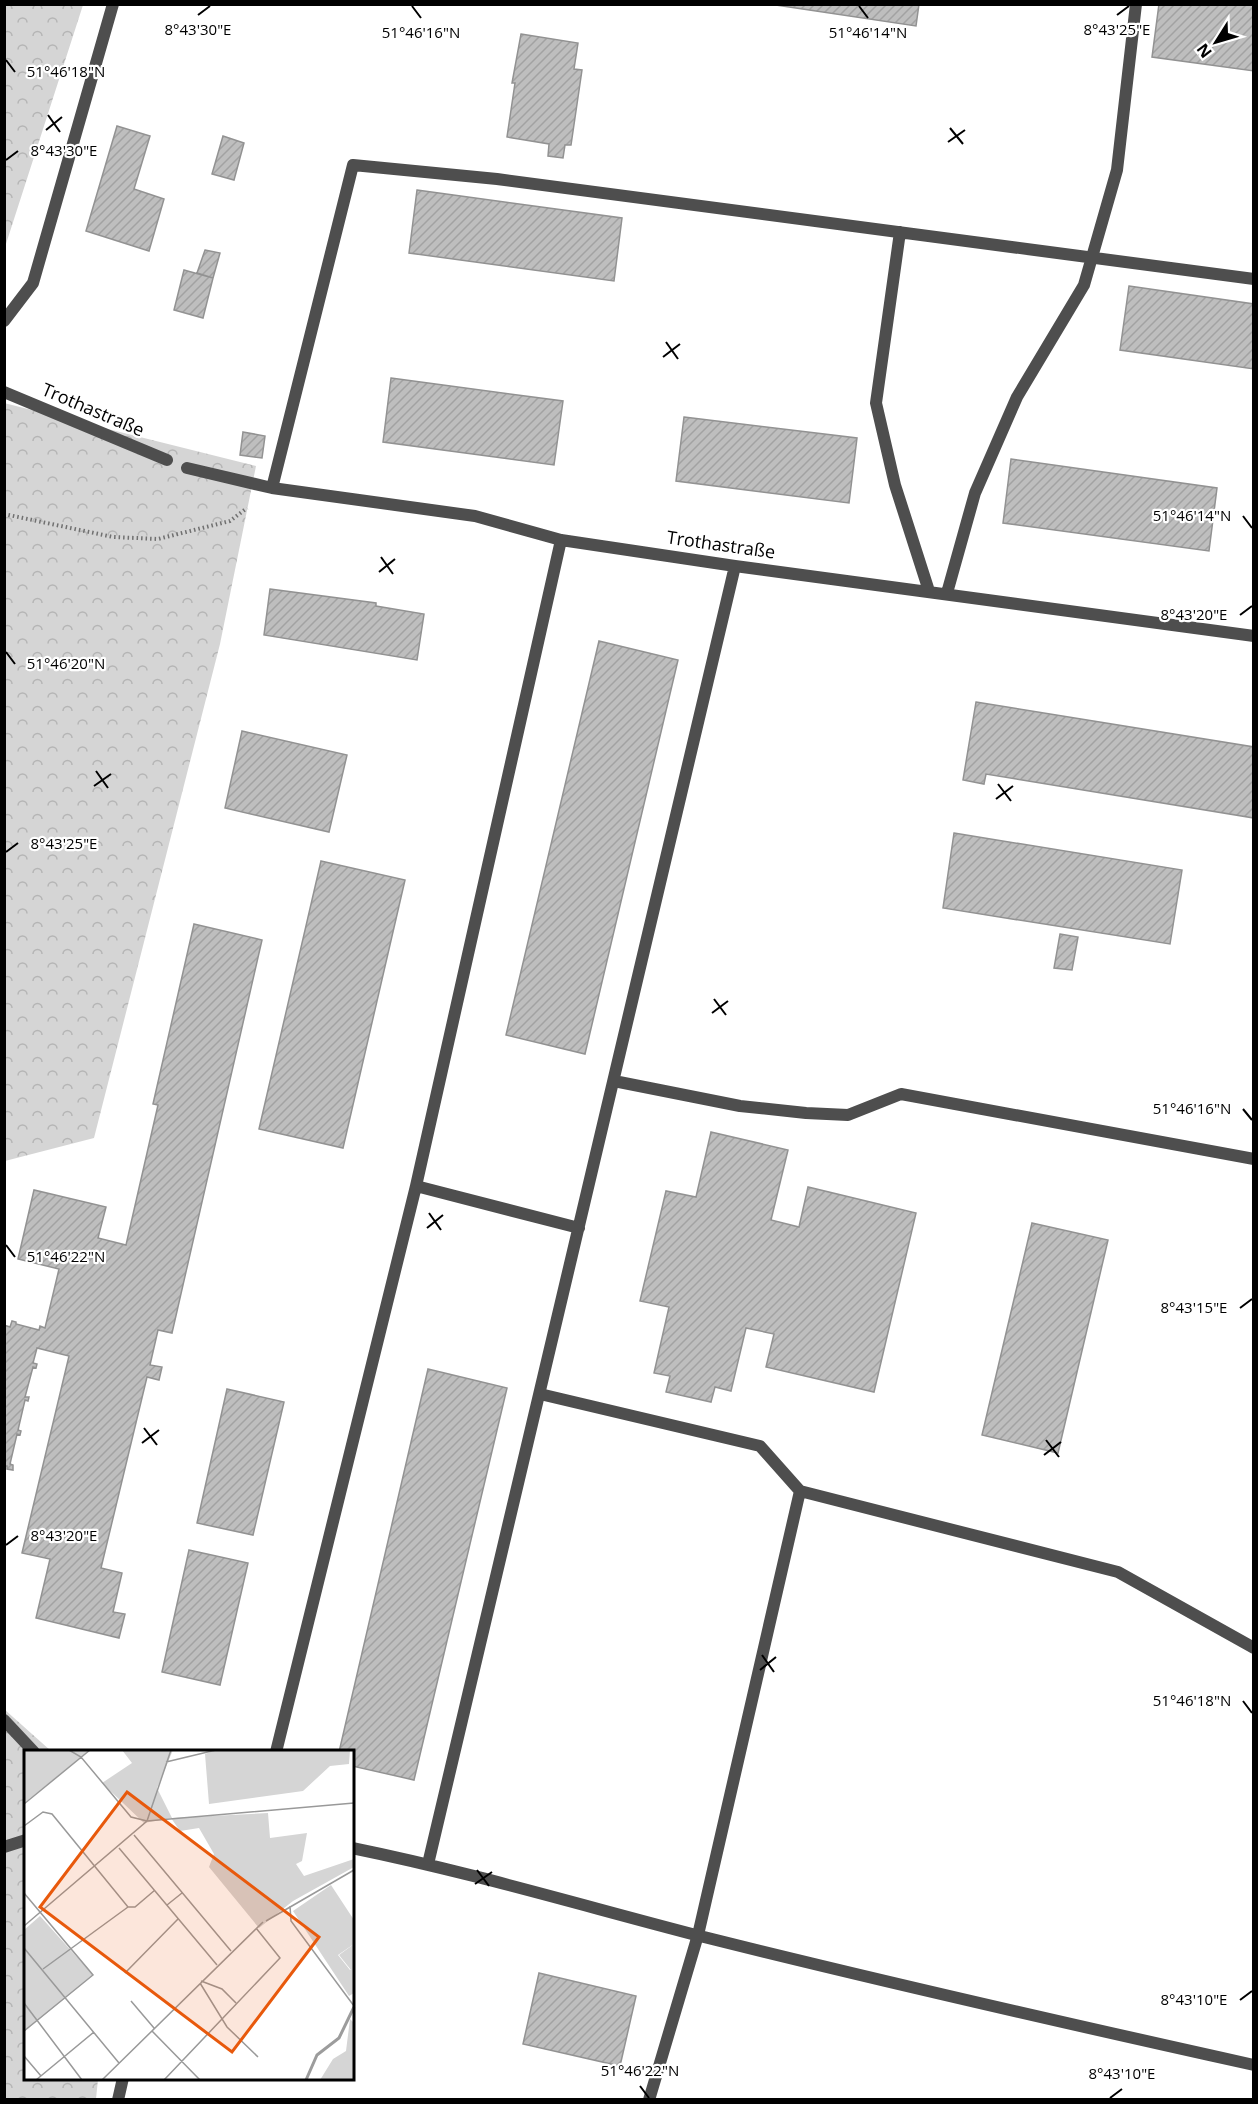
<svg xmlns="http://www.w3.org/2000/svg" width="1258" height="2104" font-family="'Open Sans',sans-serif">
	<style>
		.forest { fill: url(#forest-crowns) }
		.building { fill: url(#building-hatch); stroke: #929292; stroke-width: 1.5 }
		.lines { fill: none; stroke-linecap: round; stroke-linejoin: round }
		.path { stroke: #707070; stroke-width: 4; stroke-dasharray: 1.5 3; stroke-linecap: butt }
		.service { stroke: #4e4e4e; stroke-width: 12 }
		.minor { stroke: #4e4e4e; stroke-width: 12 }
		.ticks { fill: none; stroke: #000; stroke-width: 2 }
		.labels { text-anchor: middle; stroke-width: 4.5; stroke-linejoin: round; paint-order: stroke }
		.street-label { font-size: 18px; fill: #000; stroke: #fff }
		.inset-river { fill: none; stroke: #9c9c9c; stroke-width: 3 }
		.inset-road { fill: none; stroke: #999; stroke-width: 1.5 }
		.view { fill: #e8590c; fill-opacity: 0.15; stroke: #e8590c; stroke-width: 3 }
		.inset-edge { fill: none; stroke: #000; stroke-width: 3 }
		.ticks-label { font-size: 15px; text-anchor: middle; fill: #000; stroke: #fff; stroke-width: 4.5; stroke-linejoin: round; paint-order: stroke }
	</style>
	<defs>
		<pattern id="forest-crowns" width="20" height="18" patternUnits="userSpaceOnUse" patternTransform="scale(1.5)"><rect width="20" height="18" fill="#d5d5d5"/><path d="M2 6a3 3 0 1 1 6 0M12 15a3 3 0 1 1 6 0" fill="none" stroke="#b5b5b5"/></pattern>
		<pattern id="building-hatch" width="6" height="6" patternUnits="userSpaceOnUse" patternTransform="scale(1.5)"><rect width="6" height="6" fill="#bebebe"/><path d="M-1 1l2-2M0 6l6-6M5 7l2-2" fill="none" stroke="#a2a2a2"/></pattern>
	</defs>
	<rect width="100%" height="100%" fill="#fff"/>
	<path class="forest" d="M5,4l78,1 -78,242 -1,-242z
		M4,403l252,63 -36,178 -126,494 -89,23z
		M4,1709l47,42 -25,1v326l72,1 -2,20h-91z"/>
	<path class="building" d="M769,4h150l-3,22z
		M1159,4h95v67l-102,-14z
		M521,34l57,9 -4,26 8,1 -11,75h-6l-2,13 -15,-2 1,-12 -42,-7 8,-54h-3z
		M117,126l33,10 -16,53 30,10 -15,52 -63,-20z
		M223,136l21,7 -10,37 -22,-6z
		M417,190l205,28 -8,63 -205,-28z
		M205,250l15,3 -7,25 -16,-5z
		M184,270l29,8 -10,40 -29,-8z
		M1129,286l125,18v65l-134,-19z
		M391,378l172,23 -9,64 -171,-23z
		M684,417l173,21 -8,65 -173,-22z
		M243,432l22,4 -3,22 -22,-3z
		M1011,459l206,29 -8,63 -206,-28z
		M270,589l106,14v3l48,8 -7,46 -153,-25z
		M599,641l79,19 -93,394 -79,-19z
		M976,702l278,45v71l-268,-44 -2,10 -21,-4z
		M242,731l105,24 -18,77 -104,-24z
		M954,833l228,37 -12,74 -227,-36z
		M321,861l84,19 -62,268 -84,-19z
		M194,924l68,16 -90,393 -14,-3 -8,35 12,2 -3,13 -12,-3 -46,191 21,5 -9,39 12,2 -6,24 -83,-20 14,-59 -28,-6 47,-197 -32,-8 -4,15 4,1 -1,4 -3,-1 -8,30h4l-1,4 -3,-1 -7,30 3,1 -1,4 -3,-1 -7,30 3,1v5l-6,-1v-3h-3v-141l6,2 2,-6 4,1v2l23,6 1,-4 5,2 14,-59 -41,-10 16,-69 72,17 -8,31 28,7 32,-140 -5,-1z
		M1060,934l18,3 -6,33 -18,-2z
		M711,1132l77,18 -17,70 28,7 9,-40 108,26 -42,179 -108,-25 8,-33 -28,-6 -15,63 -16,-4 -4,15 -45,-10 4,-16 -16,-3 15,-66 -29,-6 26,-110 30,6z
		M1032,1223l76,17 -50,213 -76,-18z
		M428,1369l79,19 -93,392 -62,-14v-14h-13z
		M227,1389l57,13 -31,133 -56,-12z
		M189,1550l59,13 -28,122 -58,-13z
		M539,1973l97,23 -16,70 -97,-22z"/>
	<g class="lines">
		<path class="path" d="M4,514l109,23 45,2 72,-18 17,-13"/>
		<path class="service" d="M900,232l-24,171 19,82 34,106
			M187,468l85,20 203,28 86,24 174,26 519,70
			M272,488l81,-323 144,14 757,100
			M947,593l28,-100 42,-96 67,-112 33,-115 19,-166
			M614,1081l126,25 66,7 42,2 53,-21 353,65
			M416,1186l163,42
			M540,1394l220,52 40,45 -102,444 -49,165
			M800,1491l318,81 136,76
			M4,1720l30,32
			M276,1752l140,-566 145,-646
			M4,1847l22,-7
			M352,1848c118,24 232,58 348,88 184,46 369,88 554,129
			M428,1864l307,-1298
			M118,2100l5,-22"/>
		<path class="minor" d="M4,321l29,-38 80,-279
			M4,392l163,68"/>
	</g>
	<path class="ticks" d="M412,6l9,12M859,6l9,12M198,15l12,-9M1117,15l12,-9M6,60l9,12M48,115l12,17M950,128l13,16M46,130l16,-13M948,142l17,-12M6,160l12,-9M666,342l12,17M663,357l17,-13M1243,516l9,12M381,557l12,17M379,572l16,-13M1240,615l12,-9M6,652l9,12M96,771l12,17M998,784l13,17M94,786l17,-12M996,799l17,-13M6,852l12,-9M714,999l12,16M712,1013l16,-12M1243,1109l9,11M429,1213l12,17M427,1228l16,-13M6,1245l9,12M1240,1308l12,-9M144,1428l13,17M1046,1440l13,17M142,1443l17,-13M1044,1455l17,-13M6,1545l12,-9M762,1655l12,17M760,1670l16,-13M1243,1701l9,12M477,1870l12,16M475,1884l17,-12M1240,2000l12,-9M640,2086l9,12M1110,2098l12,-9"/>
	<g class="labels">
		<g class="street-label">
			<text transform="translate(93 410) rotate(23)" y="6">Trothastraße</text>
			<text transform="translate(721 545) rotate(8)" y="6">Trothastraße</text>
		</g>
	</g>
	<g transform="translate(24 1750)">
		<rect width="330" height="330" fill="#fff"/>
		<path d="M16,166l53,59 -69,57v-102zM330,194v24l-3,2 -12,-15zM326,269l4,4v57h-34l13,-21 13,-8z" fill="#d5d5d5"/>
		<path d="M0,0h66l-66,53zM98,0h51l-16,38 15,30 96,-5 2,25 37,-5 -5,28 -6,3 8,12 50,-17v8l-61,34 -34,27 -50,-61 5,-13 -15,-26 -19,3 -9,-13 -27,5 -42,-40 30,-20zM192,0h134l-1,14 -19,2 -27,25 -94,13 -4,-50zM307,135l23,35v24l-16,11 12,15 4,-2v25l-5,3 -56,-85z" fill="#d5d5d5"/>
		<path class="inset-river" d="M282,330l11,-25 22,-17 15,-31"/>
		<path class="inset-road" d="M45,0l12,7 50,60 16,4 207,-18M142,12l50,-12M0,54l66,-54M0,76l19,-14 9,2 76,93h7l20,-17M110,85l97,116M95,98l98,117M0,143l69,82 -69,56M143,155l15,-12M266,156l1,15 63,85M242,171l88,-51M0,176l123,-105 24,-71M0,198l95,115M19,219l85,-62M101,223l53,-54M177,231l21,8 14,14M176,233l27,44 31,30M107,251l23,27M0,253l58,77M128,281l48,49M0,306l17,20M12,330l58,-48M78,330l161,-158M140,330l116,-122 -24,-30"/>
		<path class="view" d="M103,42l192,145 -87,115 -192,-145z"/>
		<rect width="330" height="330" class="inset-edge"/>
	</g>
	<g class="ticks-label">
		<text x="198" y="35">8°43'30"E</text>
		<text x="1117" y="35">8°43'25"E</text>
		<text x="421" y="38">51°46'16"N</text>
		<text x="868" y="38">51°46'14"N</text>
		<text x="66" y="77">51°46'18"N</text>
		<text x="64" y="156">8°43'30"E</text>
		<text x="1192" y="521">51°46'14"N</text>
		<text x="1194" y="620">8°43'20"E</text>
		<text x="66" y="669">51°46'20"N</text>
		<text x="64" y="849">8°43'25"E</text>
		<text x="1192" y="1114">51°46'16"N</text>
		<text x="66" y="1262">51°46'22"N</text>
		<text x="1194" y="1313">8°43'15"E</text>
		<text x="64" y="1541">8°43'20"E</text>
		<text x="1192" y="1706">51°46'18"N</text>
		<text x="1194" y="2005">8°43'10"E</text>
		<text x="640" y="2076">51°46'22"N</text>
		<text x="1122" y="2079">8°43'10"E</text>
	</g>
	<rect width="1258" height="2104" fill="none" stroke="#000000" stroke-width="12"/>
	<g transform="translate(1216 42) rotate(233)" stroke="#ffffff" stroke-width="4.5" paint-order="stroke">
	<path d="M0-4.5L10 22L0 15L-10 22Z" fill="#000000"/>
	<text y="-9" font-size="16" font-weight="bold" text-anchor="middle" fill="#000000">N</text>
	</g>
</svg>
